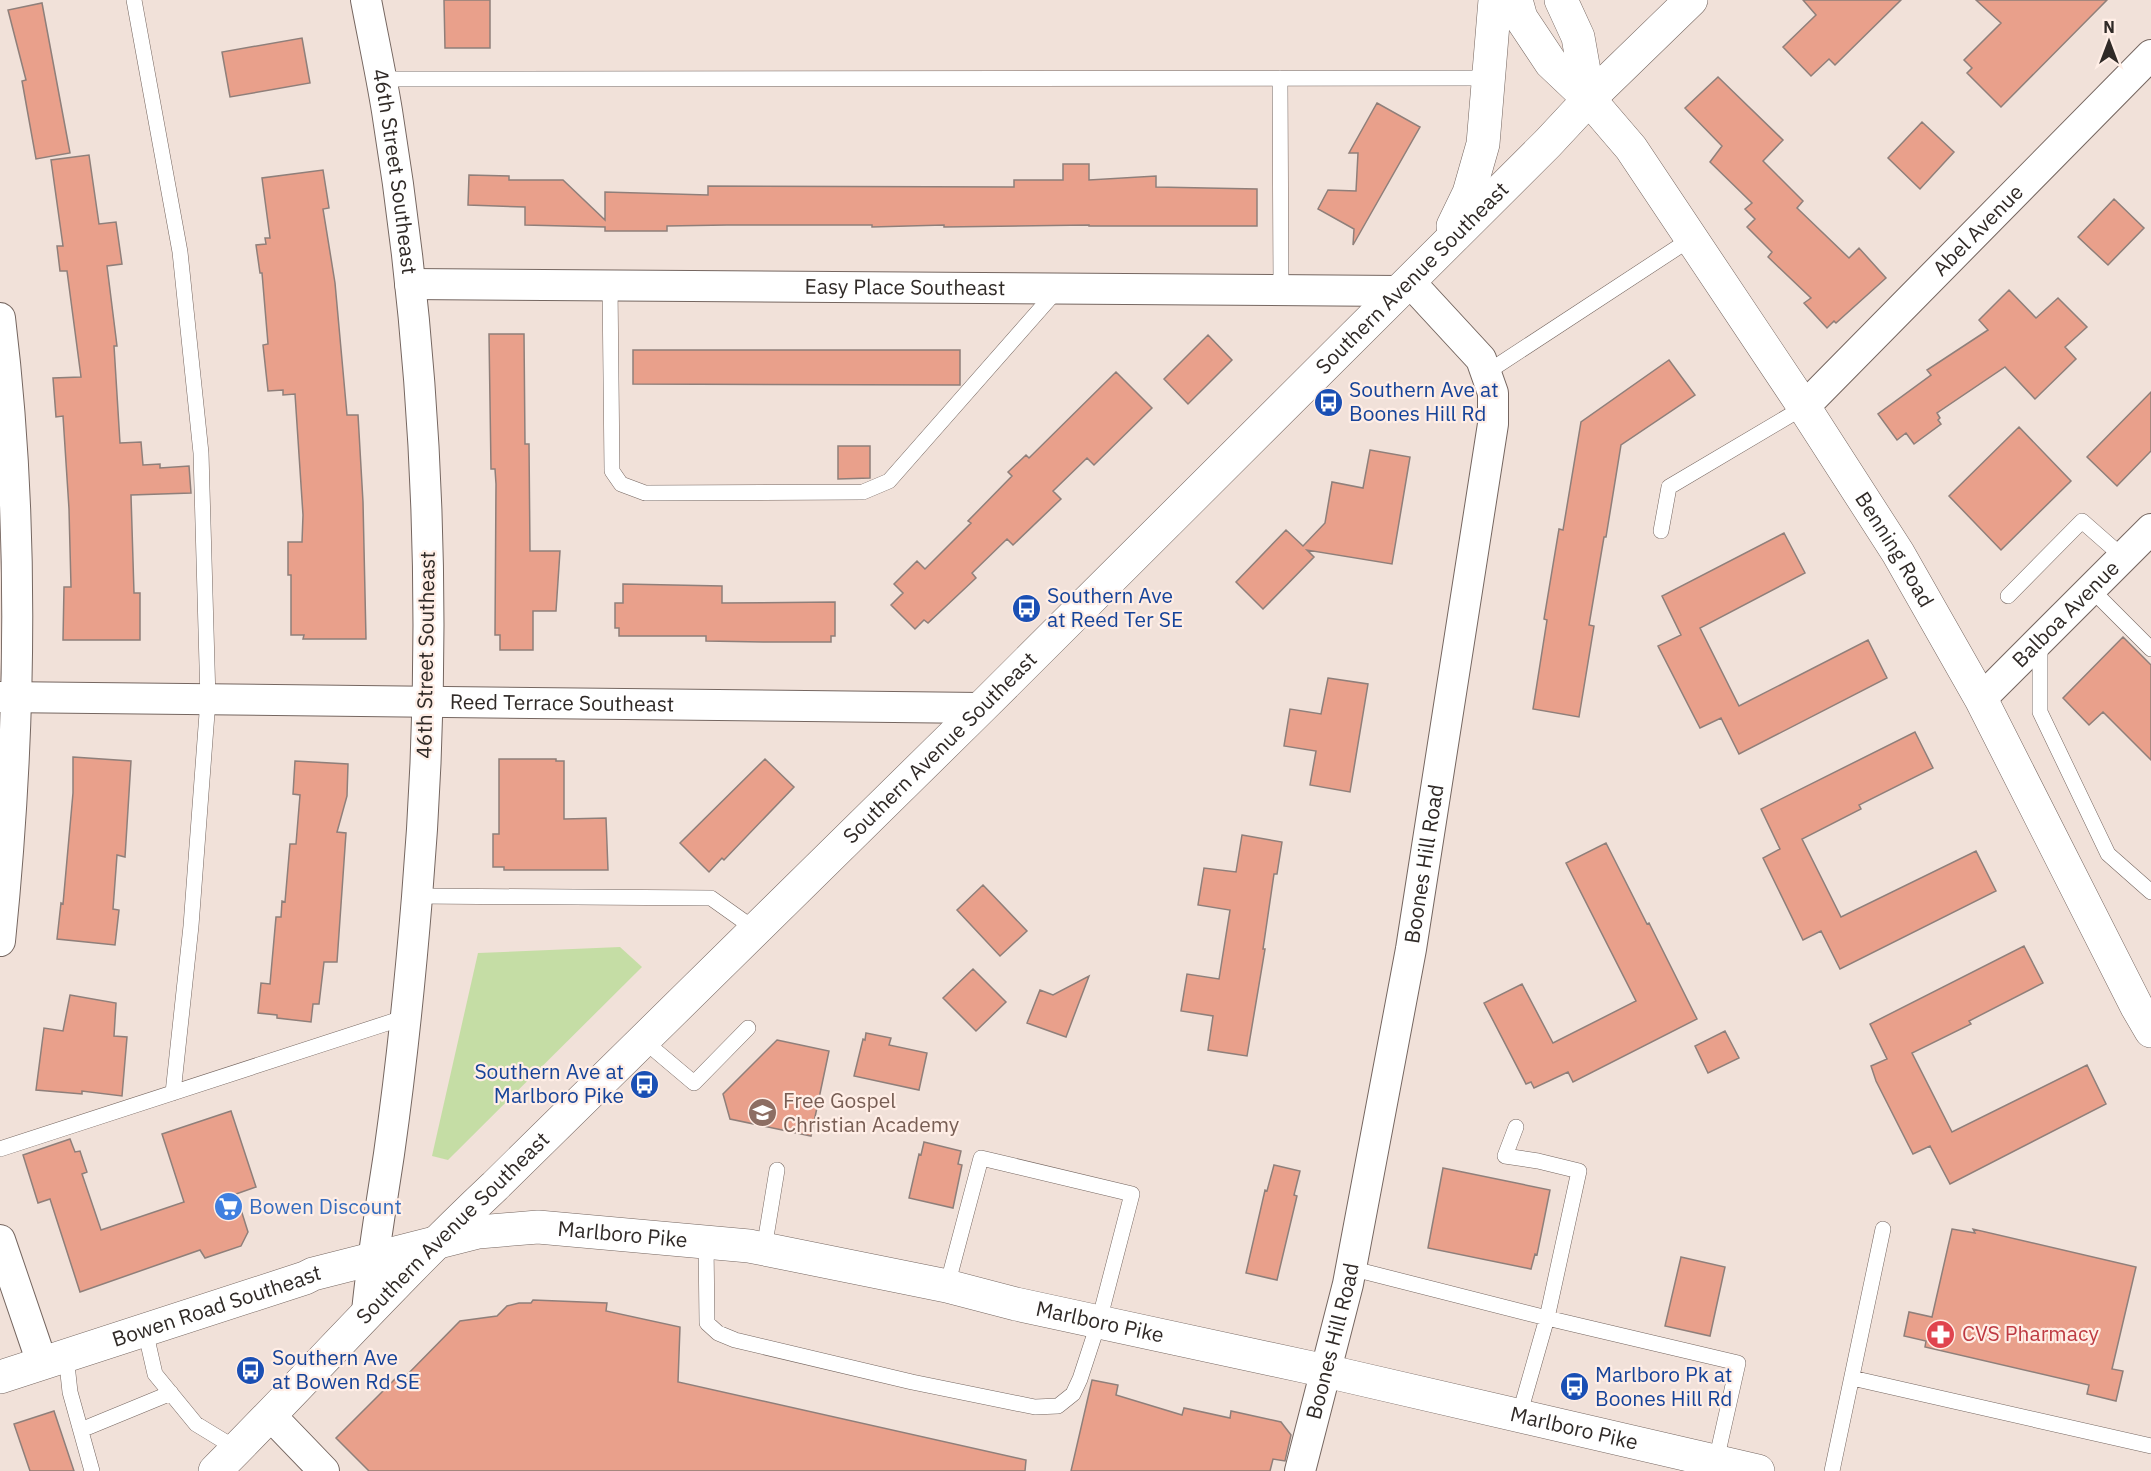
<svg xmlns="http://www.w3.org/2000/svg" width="2151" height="1471" font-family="'IBM Plex Sans',sans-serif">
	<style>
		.green { fill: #c5dda5 }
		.building { fill: #e9a08b; stroke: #8f7f7a; stroke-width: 1.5 }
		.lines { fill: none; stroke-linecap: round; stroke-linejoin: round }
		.lane-casing { stroke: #756660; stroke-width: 16 }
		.street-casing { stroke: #756660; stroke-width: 32 }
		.secondary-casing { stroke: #756660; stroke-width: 34 }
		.lane { stroke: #fff; stroke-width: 15 }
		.street { stroke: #fff; stroke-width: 30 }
		.secondary { stroke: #fff; stroke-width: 33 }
		.labels { text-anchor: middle; stroke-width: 4.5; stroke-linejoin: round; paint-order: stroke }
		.street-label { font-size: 21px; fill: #302a27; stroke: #ffeee6 }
		.transit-label { font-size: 21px; fill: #164399; stroke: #ffeee6; text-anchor: start }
		.education-label { font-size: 21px; fill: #785e54; stroke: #ffeee6; text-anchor: start }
		.shop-label { font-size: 21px; fill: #366cbe; stroke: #ffeee6; text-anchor: start }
		.health-label { font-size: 21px; fill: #be3a42; stroke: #ffeee6; text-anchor: start }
	</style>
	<rect width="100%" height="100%" fill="#f1e1d9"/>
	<path class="green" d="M620,947l22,20 -194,193 -16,-4 46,-203z"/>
	<path class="building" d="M444,0h46v48h-45z
		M1803,0h98l-66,65 -6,-6 -18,17 -28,-29 33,-32z
		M1976,0h131l-106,107 -34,-34 5,-5 -8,-8 37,-37z
		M42,3l28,150 -34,6 -14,-78 4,-1 -18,-70z
		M302,38l8,45 -80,14 -8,-45z
		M1718,77l65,63 -20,21 40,40 -6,7 52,50 10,-10 27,30 -50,45 -2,-2 -7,7 -23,-25 7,-5 -43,-41 4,-5 -25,-25 8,-8 -10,-10 7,-6 -42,-41 12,-16 -37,-38z
		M1377,103l43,24 -67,118 1,-16 -36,-20 10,-19 28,1 2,-38h-9z
		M1922,122l32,30 -34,37 -32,-31z
		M89,155l10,69 17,-2 6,42 -15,2 10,80h-3l6,97 21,-1 2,23 17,-1v4l29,-2 2,27 -60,2 3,98h6v47h-77l1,-53h7l-2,-78 -6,-93 -7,1 -3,-39 28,-1 -14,-106h-7l-3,-25h6l-12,-86z
		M1063,164h26v16l67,-4v11l101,2v37h-168v-1l-145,2v-2l-72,2v-2h-145l-60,1v5h-62v-4l-80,-2v-18l-57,-2 1,-30 40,1v4h54l42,40v-28l103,3v-9l306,1v-7h49z
		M323,170l6,38 -6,1 12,74 12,132h11l5,87 3,137h-63l1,-4h-13v-60h-3v-33h14l1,-27 -8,-121 -12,1v-5l-15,1 -5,-46 5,-1 -6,-71h-2l-4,-28 10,-1 -1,-6h5l-8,-60z
		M2114,199l30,29 -36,37 -30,-28z
		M2009,290l27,28 22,-20 29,29 -22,20 11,12 -41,40 -30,-32 -68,46 3,5 -2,2 3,4 -27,20 -8,-11 -9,7 -19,-26 53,-39 -4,-5 61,-40 -9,-10z
		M489,334h35l1,110h4l1,107h30l-4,60h-23v39h-33v-15h-5l1,-151 -1,-15h-4z
		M1208,335l24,25 -44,44 -24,-25z
		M633,350h327v35l-327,-1z
		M1669,360l26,35 -74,50 -15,92h-2l-15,88 5,1 -15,91 -46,-8 14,-89 -3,-1 15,-90 4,1 18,-108z
		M1116,372l36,36 -58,57 -7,-7 -34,33 8,8 -48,46 -6,-6 -35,34 4,5 -48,45 -4,-3 -9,9 -24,-24 12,-12 -9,-9 23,-23 8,8 46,-46 -3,-2 44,-45 -4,-4 18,-17 3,3z
		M2151,392v59l-34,35 -30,-29z
		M2019,427l52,54 -70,69 -52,-54z
		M838,446h32v32l-32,1z
		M1370,450l40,7 -18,107 -85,-14 7,7 -51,52 -27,-27 50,-52 17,16 22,-23 7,-41 31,6z
		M1784,533l21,40 -105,55 39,78 129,-66 19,38 -148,76 -18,-36 -21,10 -42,-82 23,-11 -19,-39z
		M623,584l99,2v17l113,-1v34h-4v6h-68l-57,-1v-5h-87v-8h-4v-25h8z
		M2123,637l28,28v95l-48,-48 -14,13 -26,-27z
		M1328,678l40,6 -18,108 -40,-7 6,-34 -32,-5 6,-37 31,5z
		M1915,732l18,36 -74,37 2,4 -59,30 39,78 135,-66 20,40 -156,78 -19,-38 -18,9 -40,-82 17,-9 -19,-40z
		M73,757l58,4 -6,96 -8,-2 -4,54 6,1 -4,35 -58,-6 4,-36 2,1 10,-111z
		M499,759h57v2h8v58l42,-1 2,52h-104v-3h-11v-33h6z
		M765,759l29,28 -70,73 -2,-2 -13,14 -29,-29z
		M295,761l53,3 -1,32 -10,36 9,1 -9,129h-13l-5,42h-6l-2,18 -34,-4v-3l-19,-2 3,-30 9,1 6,-67h5l1,-16 3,1 5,-58h6l4,-49 -7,-1z
		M1242,835l40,7 -5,32h-3l-11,75h2l-18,107 -39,-6 5,-34 -32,-5 6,-37 32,5 11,-69 -32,-5 6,-37 32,4z
		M1606,843l41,81 2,-1 48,96 -124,63 -5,-10 -34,16 -3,-6 -5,2 -42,-81 38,-19 31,59 83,-42 -70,-138z
		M983,885l44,46 -27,25 -43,-46z
		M2024,946l19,37 -74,38 2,3 -59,29 40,79 135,-67 19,39 -156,80 -20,-38 -17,8 -37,-73 -5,-15 16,-7 -17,-35z
		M973,969l33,33 -30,29 -33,-33z
		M1089,976l-23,61 -39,-14 13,-33 13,5z
		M70,995l46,8 -2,33 13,1 -5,59 -40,-5v3l-46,-4 8,-62 19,3z
		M1725,1031l14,27 -31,15 -13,-27z
		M866,1033l25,5 -2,7 38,8 -8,37 -65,-14 9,-37 2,1z
		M777,1040l52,11 -18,85 -81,-17 -7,-25z
		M231,1111l25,76 -20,7 12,38 -7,14 -36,12 -5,-8 -120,42 -30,-93 -12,4 -15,-48 47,-16 5,13 5,-1 7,21 -5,2 19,56 83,-28 -22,-68z
		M924,1142l37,9 -3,13 4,1 -9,43 -44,-10 10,-44 2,1z
		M1274,1165l26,6 -6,24 3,1 -20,84 -31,-7 19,-83 2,1z
		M1443,1168l107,22 -13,65 -2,-1 -4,15 -103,-21z
		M1952,1229l23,4 -2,-4 163,38 -24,102 11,2 -7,30 -29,-7 2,-9 -164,-38 1,-6 -22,-5 5,-24 23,5z
		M1681,1257l44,10 -15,69 -45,-10z
		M533,1300l74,3 -1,8 74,16 -2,55 348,78 -1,11h-656l-33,-33 61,-61 4,4 59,-60 37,-5 10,-10 12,-3h12z
		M1092,1380l26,5 -2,10 66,20 2,-7 46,10 1,-7 50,11 10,13 -6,26 -12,-2 -3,12h-199z
		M54,1411l20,60h-44l-16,-47z"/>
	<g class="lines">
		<defs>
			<path id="lane" d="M134,0l46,252 21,201 7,247 -17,226 -18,167
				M1280,78l1,212
				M381,79l1108,-1
				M610,285l2,186 9,13 24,9 218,-1 26,-11 169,-192
				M1486,373l206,-135
				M1661,531l8,-44 135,-80
				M2091,589l60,60
				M2008,596l74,-75 41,36
				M2040,642v70l68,142 43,38
				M417,896l294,2 45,32
				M643,1040l51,43 54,-55
				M1516,1127l-11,29 33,5 41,10 -32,147 -28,98
				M0,1149l406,-132
				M706,1242l1,81 11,10 17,7 177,42 123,25 23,-1 15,-12 7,-15 19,-58 33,-127 -151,-36 -34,128
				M764,1249l13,-79
				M1350,1268l197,50 191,45 -22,98
				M145,1330l10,44 41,50 41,25
				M66,1355l4,37 22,79
				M1852,1378l299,68
				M81,1430l90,-37
				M1832,1471l51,-242"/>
			<g id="street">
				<path id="s1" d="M366,0c7,37 15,74 21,111 42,259 52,525 30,786 -7,86 -16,172 -28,257 -8,53 -17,105 -22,158"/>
				<path id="s2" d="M410,284l989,7"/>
				<path d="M0,318c25,206 21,417 0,623"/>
				<path id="s3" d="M1804,407l347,-352"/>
				<path id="s4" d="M0,697l981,11"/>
				<path id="s5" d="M1981,699l170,-170"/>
				<path d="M0,1240l42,123"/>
				<path d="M271,1416l53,55"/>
				<path id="s6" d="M1300,1471l48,-187 63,-335 82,-525v-31l-12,-34 -72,-78"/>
			</g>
			<g id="secondary">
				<path id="s7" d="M1516,0l5,18 30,45 38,36 42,49 173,259 94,146 83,146 156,308 14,24"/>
				<path d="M1561,0l17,37 11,62"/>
				<path d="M1453,226l16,-33 14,-49 12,-144"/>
				<path id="s8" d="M0,1377l305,-99 8,-4 165,-42 60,-5 211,19 198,40 69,18 310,67 432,100"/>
				<path id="s9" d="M215,1471c94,-94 183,-194 280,-285l486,-478 567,-565 41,-44 102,-99"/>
			</g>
		</defs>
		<use href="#lane" class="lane-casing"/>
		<use href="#street" class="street-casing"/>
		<use href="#secondary" class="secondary-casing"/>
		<use href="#lane" class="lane"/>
		<use href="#street" class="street"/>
		<use href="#secondary" class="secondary"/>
	</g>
	<defs>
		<symbol id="bus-disc" viewBox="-11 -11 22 22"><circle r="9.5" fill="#1a4fb4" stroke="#ffeee6"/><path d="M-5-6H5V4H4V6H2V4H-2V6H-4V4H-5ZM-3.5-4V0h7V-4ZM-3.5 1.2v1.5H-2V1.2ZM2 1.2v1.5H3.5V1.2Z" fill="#fff"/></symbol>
		<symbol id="school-disc" viewBox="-11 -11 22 22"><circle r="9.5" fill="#8d6e63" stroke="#ffeee6"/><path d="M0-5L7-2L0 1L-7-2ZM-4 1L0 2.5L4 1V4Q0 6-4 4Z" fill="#fff"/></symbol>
		<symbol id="supermarket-disc" viewBox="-11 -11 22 22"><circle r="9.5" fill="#3f7fe0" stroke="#ffeee6"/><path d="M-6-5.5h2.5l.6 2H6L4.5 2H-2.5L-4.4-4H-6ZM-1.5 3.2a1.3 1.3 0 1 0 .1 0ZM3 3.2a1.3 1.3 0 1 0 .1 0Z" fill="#fff"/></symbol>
		<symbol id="pharmacy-disc" viewBox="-11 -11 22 22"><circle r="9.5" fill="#e0444e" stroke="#ffeee6"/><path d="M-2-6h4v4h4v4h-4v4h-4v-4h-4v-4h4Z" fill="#fff"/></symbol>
	</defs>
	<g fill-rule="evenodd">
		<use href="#bus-disc" x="1312" y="386" width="33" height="33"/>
		<use href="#bus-disc" x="1010" y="592" width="33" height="33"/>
		<use href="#bus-disc" x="628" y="1068" width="33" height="33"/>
		<use href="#school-disc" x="746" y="1096" width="33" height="33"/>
		<use href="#supermarket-disc" x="212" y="1190" width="33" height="33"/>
		<use href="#pharmacy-disc" x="1924" y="1318" width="33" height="33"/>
		<use href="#bus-disc" x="234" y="1354" width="33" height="33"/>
		<use href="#bus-disc" x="1558" y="1370" width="33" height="33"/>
	</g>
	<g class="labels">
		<g class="street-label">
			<text dy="7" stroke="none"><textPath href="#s1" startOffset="174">46th Street Southeast</textPath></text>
			<text dy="7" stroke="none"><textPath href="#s3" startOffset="248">Abel Avenue</textPath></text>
			<text dy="7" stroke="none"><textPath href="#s9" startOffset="1690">Southern Avenue Southeast</textPath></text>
			<text dy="7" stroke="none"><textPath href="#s2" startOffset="495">Easy Place Southeast</textPath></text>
			<text dy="7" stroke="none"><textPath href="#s7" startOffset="670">Benning Road</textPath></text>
			<text dy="7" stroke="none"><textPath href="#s5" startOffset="120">Balboa Avenue</textPath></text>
			<text transform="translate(426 655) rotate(-89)" y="7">46th Street Southeast</text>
			<text dy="7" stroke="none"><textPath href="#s4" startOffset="562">Reed Terrace Southeast</textPath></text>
			<text dy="7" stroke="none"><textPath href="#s9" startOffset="1024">Southern Avenue Southeast</textPath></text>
			<text dy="7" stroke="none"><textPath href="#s6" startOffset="620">Boones Hill Road</textPath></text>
			<text dy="7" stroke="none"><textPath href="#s9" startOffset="340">Southern Avenue Southeast</textPath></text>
			<text dy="7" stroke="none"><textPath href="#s8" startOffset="645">Marlboro Pike</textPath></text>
			<text dy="7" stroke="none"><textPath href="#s8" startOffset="228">Bowen Road Southeast</textPath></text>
			<text dy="7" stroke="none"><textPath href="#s8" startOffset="1131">Marlboro Pike</textPath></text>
			<text dy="7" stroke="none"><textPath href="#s6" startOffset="134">Boones Hill Road</textPath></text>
			<text dy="7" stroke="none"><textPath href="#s8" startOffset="1617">Marlboro Pike</textPath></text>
		</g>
		<g class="transit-label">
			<text x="1349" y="397">Southern Ave at<tspan x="1349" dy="24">Boones Hill Rd</tspan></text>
			<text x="1047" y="603">Southern Ave<tspan x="1047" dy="24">at Reed Ter SE</tspan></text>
			<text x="624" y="1079" text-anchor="end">Southern Ave at<tspan x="624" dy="24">Marlboro Pike</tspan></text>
			<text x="272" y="1365">Southern Ave<tspan x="272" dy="24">at Bowen Rd SE</tspan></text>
			<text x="1595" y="1382">Marlboro Pk at<tspan x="1595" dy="24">Boones Hill Rd</tspan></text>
		</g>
		<g class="education-label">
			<text x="783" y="1108">Free Gospel<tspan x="783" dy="24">Christian Academy</tspan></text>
		</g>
		<g class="shop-label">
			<text x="249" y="1214">Bowen Discount</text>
		</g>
		<g class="health-label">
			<text x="1962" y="1341">CVS Pharmacy</text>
		</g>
	</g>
	<g transform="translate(2109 42)" stroke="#ffeee6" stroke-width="4.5" paint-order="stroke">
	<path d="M0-4.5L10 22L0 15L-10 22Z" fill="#302a27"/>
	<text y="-9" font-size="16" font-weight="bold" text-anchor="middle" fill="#302a27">N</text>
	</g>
</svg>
